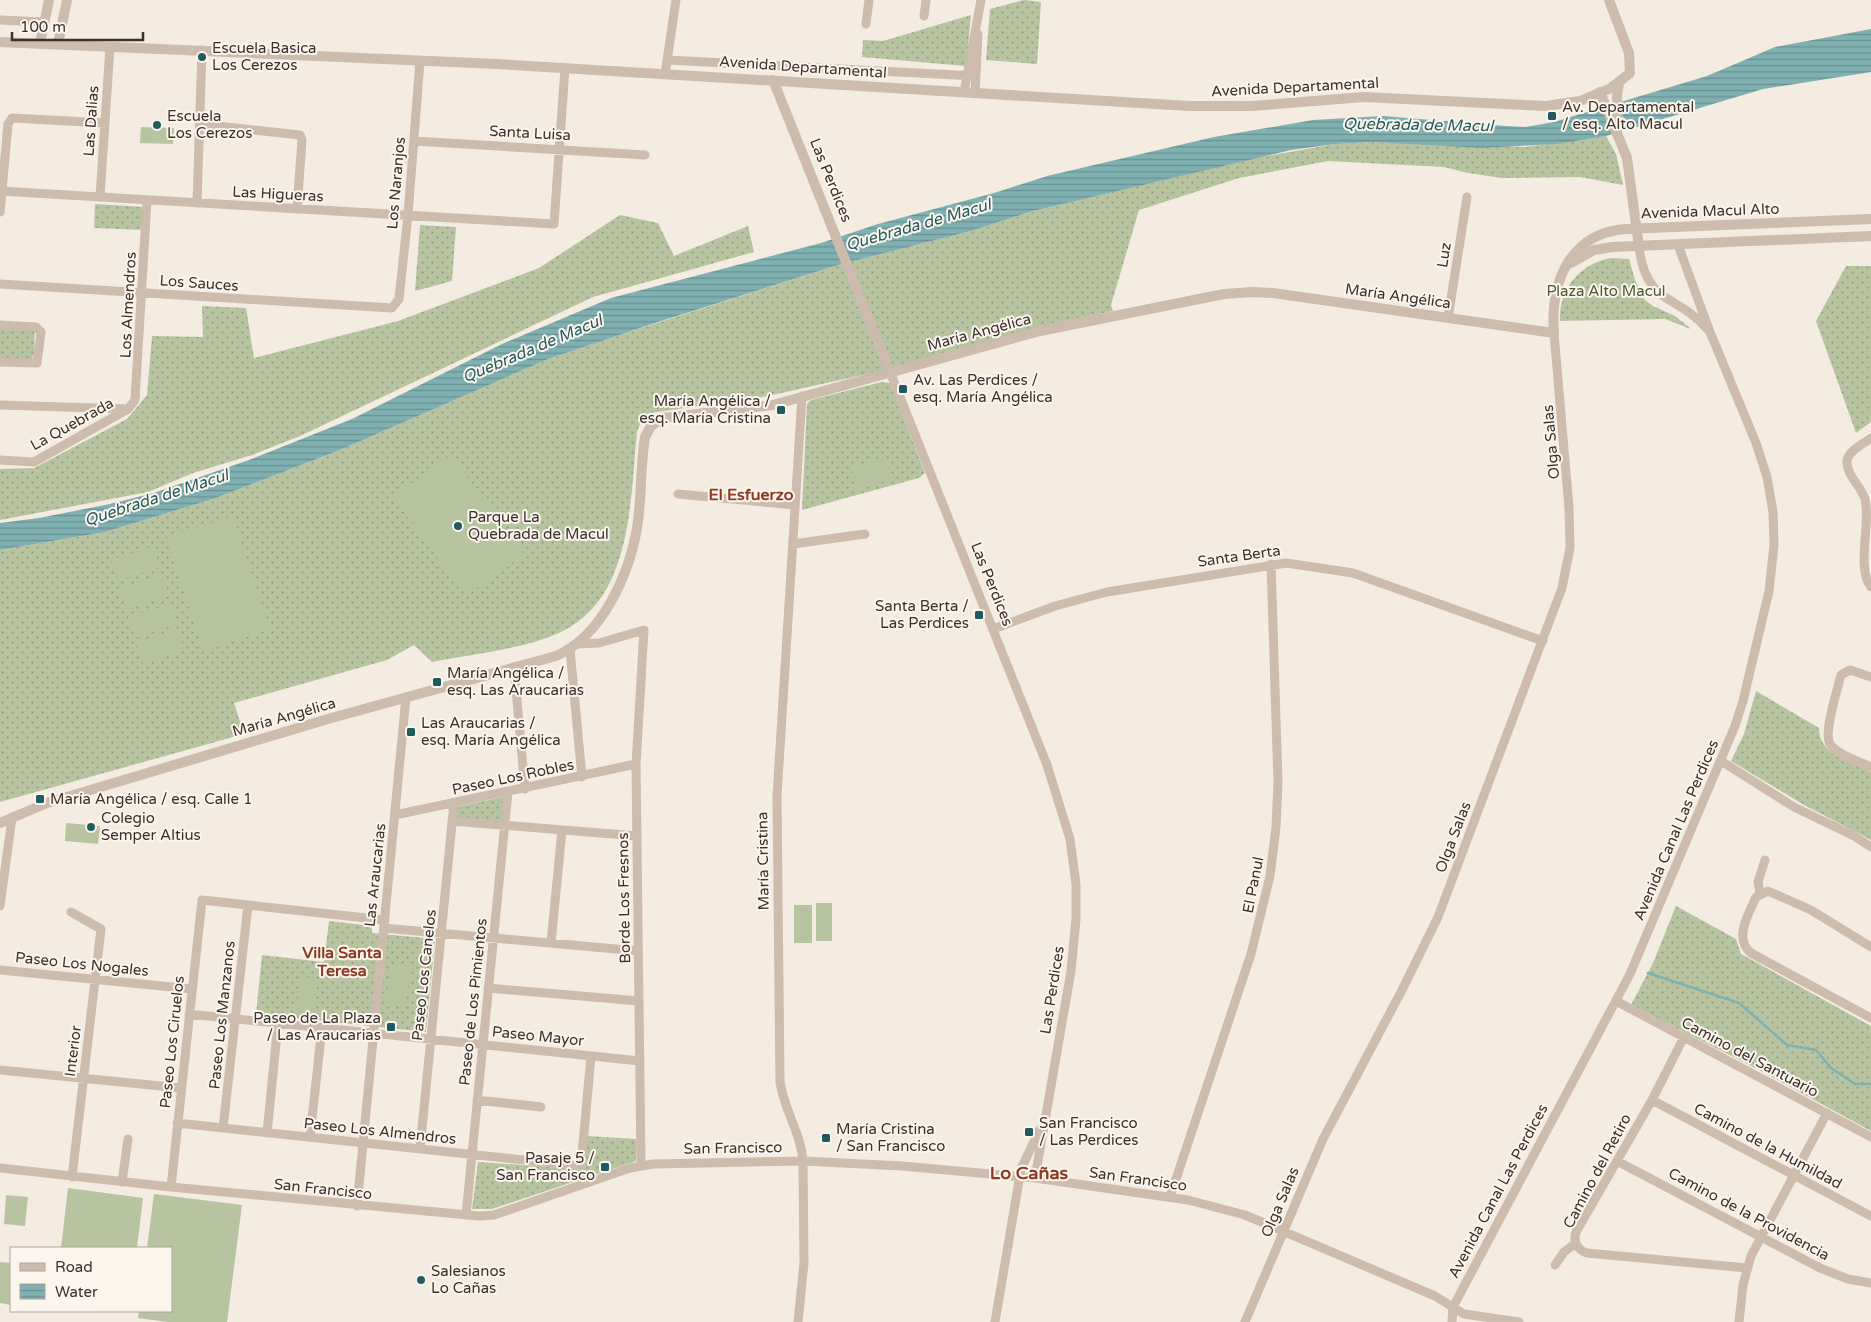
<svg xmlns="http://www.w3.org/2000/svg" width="1871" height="1322" font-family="'Varela Round',sans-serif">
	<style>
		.grass { fill: url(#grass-dots) }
		.pitch { fill: #b8c4a0 }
		.water { fill: url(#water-rules) }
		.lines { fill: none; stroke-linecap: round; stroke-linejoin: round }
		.stream { stroke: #7fb0b2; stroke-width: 2.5 }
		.minor { stroke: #cdbbac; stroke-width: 9 }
		.tertiary { stroke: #cdbbac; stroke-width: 10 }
		.poi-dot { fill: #1f5a5e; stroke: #fbf5ee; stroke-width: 2 }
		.labels { text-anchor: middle; stroke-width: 4; stroke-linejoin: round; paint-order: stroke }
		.poi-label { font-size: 15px; fill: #3b302b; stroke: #fbf5ee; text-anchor: start }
		.street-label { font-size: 15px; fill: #3b302b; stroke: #fbf5ee }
		.park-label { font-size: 15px; fill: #4a5a2e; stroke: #fbf5ee }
		.water-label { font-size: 16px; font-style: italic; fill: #1f5a5e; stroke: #fbf5ee }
		.neighbourhood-label { font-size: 16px; font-weight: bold; fill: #8c3b22; stroke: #fbf5ee }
		.quarter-label { font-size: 18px; font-weight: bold; fill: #8c3b22; stroke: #fbf5ee }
	</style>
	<defs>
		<pattern id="grass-dots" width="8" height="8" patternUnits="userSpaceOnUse" patternTransform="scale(1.25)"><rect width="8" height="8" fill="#b8c4a0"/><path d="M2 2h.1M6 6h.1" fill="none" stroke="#97a083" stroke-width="1.8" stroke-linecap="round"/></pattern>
		<pattern id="water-rules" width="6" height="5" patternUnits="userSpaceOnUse" patternTransform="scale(1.25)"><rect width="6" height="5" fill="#7fb0b2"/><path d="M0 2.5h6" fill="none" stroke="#699091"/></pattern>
	</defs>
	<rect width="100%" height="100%" fill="#f4ebe1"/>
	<path class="grass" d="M1024,0l17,2 -4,62 -51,-4 4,-51z
		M971,15l-5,51 -104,-9 1,-17 20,1z
		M1606,136l10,18 7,31 -43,-8 -78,1 -34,-5 -24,-6 -116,-6 -89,17 -100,32 -28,95 2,6 -57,12 -175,48 -118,26 -113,16 -8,6 -5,13c-7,67 -4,166 -76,200 -35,17 -90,22 -129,30l-18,-17 -27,15 -153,43 10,31 -244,68v-252l105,-18 108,-33 127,-49 208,-91 65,-22 225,-72 133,-34 62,-20 222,-53 80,-14 39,-2 152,5z
		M95,204l49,3 -1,23 -49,-2z
		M620,215l38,8 16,33 74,-30 6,26 -161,45 -293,139 -48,19 -59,18 -45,19 -148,28v-51l34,-1 93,-49 20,-24 5,-59 51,1 -1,-31 44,2 8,50 144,-37 141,-53z
		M420,225l36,2 -4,54 -37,10z
		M1611,258l18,1 6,21 10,20 8,6 22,10 16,13 -26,-10 -105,2c-1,-32 19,-57 51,-63z
		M1846,266h25v156l-15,11 -40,-112z
		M0,327l35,2 -1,25 -3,6 -31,-2z
		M881,382l9,1 35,90 -6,5 -117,32 5,-106 4,-4z
		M1756,691l63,37c0,27 32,34 52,44v68l-67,-35 -73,-44 13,-27z
		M503,797l-1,26 -47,-3 1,-13z
		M1676,906l60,33 5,15 130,72v105l-108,-59 -132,-67 22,-42z
		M329,921l43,5v7l63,6 -9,93 -170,-18 6,-59 62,7z
		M587,1136l49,3v22l-144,48h-20l6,-47 105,7z"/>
	<path class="pitch" d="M141,127l33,1 -1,16 -33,-1z
		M451,455l73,99 -58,42 -73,-99z
		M885,458l6,21 -34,10 -6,-22z
		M233,516l36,113 -66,23 -36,-115z
		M153,546l7,21 -42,14 -7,-21z
		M163,575l6,21 -42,13 -7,-21z
		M170,604l7,20 -42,14 -7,-21z
		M178,629l7,21 -42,14 -7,-21z
		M66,823l34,3 -2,18 -33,-3z
		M816,903h16v38h-16z
		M794,905h18v38h-18z
		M391,964l20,3 -5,39 -20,-2z
		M300,977l18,2 -4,35 -18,-2z
		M68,1188l75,10 -6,50h-76z
		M154,1194l88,11 -15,117h-59l-30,-4 1,-7h32v-63h-24z
		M6,1195l22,2 -3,29 -21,-2z
		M0,1262l11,1v42l-11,-2z"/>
	<path class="water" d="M1871,29v43l-108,17 -157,47 -50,8 -74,4 -108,-6 -39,2 -44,6 -258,61 -62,20 -133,34 -180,57 -110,37 -208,91 -127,49 -108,33 -105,18v-27l39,-5 71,-14 44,-11 95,-33 103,-41 150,-75 109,-46 210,-55 57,-19 116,-31 53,-17 167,-39 99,-17 70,-4 122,10 21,1 28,-5 153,-46 68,-29z"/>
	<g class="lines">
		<path class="stream" d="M1648,973l91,30 48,42 29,5 15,18 24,16h16"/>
		<path class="minor" d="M924,16l2,-16
			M0,20l44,2
			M866,24l3,-24
			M667,60l309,16
			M665,74l11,-74
			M964,92l17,-92
			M975,93l3,-59
			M200,124l100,11 2,5 -5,69
			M414,141l231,14
			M0,191l554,33 11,-156
			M100,197l10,-150
			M197,203l5,-153
			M0,212l8,-88 4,-6 93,5
			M1639,247c7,59 39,47 68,82
			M0,284l392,24 7,-9 9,-84 12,-154
			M1448,318l19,-121
			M0,325l36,2 5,5 -4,31 -37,-1
			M890,372l157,393 23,74 6,45v35l-5,52 -36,207
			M0,405l128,4
			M1871,438c-8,6 -23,13 -24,23 -1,14 14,25 18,38 6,24 -9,70 6,88
			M0,460l34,2 94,-53 7,-9 12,-200
			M678,494l117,11
			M793,544l72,-10
			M993,629l62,-23 52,-14 179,-29 67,10 190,68
			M577,644l22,-1 45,-13 -8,134 5,401
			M570,650l12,127
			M514,667l11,122
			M1871,677l-21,-7 -9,5c-3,13 -18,58 -11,69 7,11 30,18 41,23
			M1721,761l73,46 60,29 17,11
			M395,815l241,-51
			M452,821l185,15
			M1760,893l-2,-11 7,-22
			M0,906l12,-88
			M71,912l30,17 -29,248
			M384,928l254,23
			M551,943l11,-113
			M1871,947l-60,-37 -43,-19 -12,6c-7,17 -23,41 -5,56l120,65
			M0,970l192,19
			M488,988l151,13
			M1616,1001l255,136
			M189,1014l451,47
			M1684,1037l-32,63 -76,132c-3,9 1,18 11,21l160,15
			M0,1070l181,18
			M477,1100l64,7
			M1652,1100l219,116
			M177,1123l404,43 10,-110
			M223,1128l25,-223
			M267,1133l11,-110
			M310,1137l12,-110
			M420,1149l34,-346
			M1617,1161l203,107 28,11 23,4
			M0,1168l171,19 308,29 15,-1 136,-47 23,-4 150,-3 99,5 133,12 153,22 57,15 190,81 29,18 55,8
			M122,1182l6,-43
			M171,1187l31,-287 183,20
			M1170,1197l81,-243 19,-78 6,-49 2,-45 -7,-218
			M357,1206l49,-509
			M466,1215l42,-423
			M1555,1265l9,-13 12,-9
			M798,1322l6,-59 -1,-102c-2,-28 -19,-51 -23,-79l-3,-286 25,-400
			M995,1322l26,-153 19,-40
			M1245,1322l78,-183 79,-149 36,-73 124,-329 8,-40 -1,-40 -15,-175
			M1452,1322l1,-15 177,-333 105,-248 8,-25 26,-110 5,-46 -1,-33 -6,-35 -11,-34 -46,-111 -32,-87
			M1739,1322l4,-37 8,-29 76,-143"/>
		<path class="tertiary" d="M0,42l497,22 692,42h63l112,-9 182,9 34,-5 31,-13 19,-15 -1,-20 -20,-53
			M40,43l9,-43
			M58,44l9,-44
			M773,80l117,292
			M1600,92l27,66 12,89
			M1618,126l-1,-30 2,-13
			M1571,263l23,-13 18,-3 259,-11
			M0,823l47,-20 281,-84 228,-63c46,-20 73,-81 81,-128 5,-30 3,-61 8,-91l6,-11 12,-8 110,-13 267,-74 184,-37 28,-2 21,1 281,40c-4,-51 16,-100 72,-104l245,-10"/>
	</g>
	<g class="poi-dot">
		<circle cx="202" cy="57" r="5"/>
		<rect x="1547" y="111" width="10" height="10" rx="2.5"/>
		<circle cx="157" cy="125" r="5"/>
		<rect x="898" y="384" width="10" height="10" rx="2.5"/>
		<rect x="776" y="405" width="10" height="10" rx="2.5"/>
		<circle cx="458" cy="526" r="5"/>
		<rect x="974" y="610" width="10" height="10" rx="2.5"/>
		<rect x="432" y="677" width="10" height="10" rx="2.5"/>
		<rect x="406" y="727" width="10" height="10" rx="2.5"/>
		<rect x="35" y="794" width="10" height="10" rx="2.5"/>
		<circle cx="91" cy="827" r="5"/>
		<rect x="386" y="1022" width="10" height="10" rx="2.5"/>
		<rect x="1024" y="1127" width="10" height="10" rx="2.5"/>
		<rect x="821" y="1133" width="10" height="10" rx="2.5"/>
		<rect x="600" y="1162" width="10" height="10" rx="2.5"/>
		<circle cx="421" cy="1280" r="5"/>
	</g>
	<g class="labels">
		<g class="poi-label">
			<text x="212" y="53">Escuela Basica<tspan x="212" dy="17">Los Cerezos</tspan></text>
			<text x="1562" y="112">Av. Departamental<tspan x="1562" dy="17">/ esq. Alto Macul</tspan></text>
			<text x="167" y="121">Escuela<tspan x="167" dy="17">Los Cerezos</tspan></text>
			<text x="913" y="385">Av. Las Perdices /<tspan x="913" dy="17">esq. María Angélica</tspan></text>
			<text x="771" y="406" text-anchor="end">María Angélica /<tspan x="771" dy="17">esq. María Cristina</tspan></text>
			<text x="468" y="522">Parque La<tspan x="468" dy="17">Quebrada de Macul</tspan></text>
			<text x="969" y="611" text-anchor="end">Santa Berta /<tspan x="969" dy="17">Las Perdices</tspan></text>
			<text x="447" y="678">María Angélica /<tspan x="447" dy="17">esq. Las Araucarias</tspan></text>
			<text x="421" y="728">Las Araucarias /<tspan x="421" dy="17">esq. María Angélica</tspan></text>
			<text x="50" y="804">María Angélica / esq. Calle 1</text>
			<text x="101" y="823">Colegio<tspan x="101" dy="17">Semper Altius</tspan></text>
			<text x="381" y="1023" text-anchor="end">Paseo de La Plaza<tspan x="381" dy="17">/ Las Araucarias</tspan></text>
			<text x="1039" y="1128">San Francisco<tspan x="1039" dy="17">/ Las Perdices</tspan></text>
			<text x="836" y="1134">María Cristina<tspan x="836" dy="17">/ San Francisco</tspan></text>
			<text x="595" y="1163" text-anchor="end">Pasaje 5 /<tspan x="595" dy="17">San Francisco</tspan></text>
			<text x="431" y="1276">Salesianos<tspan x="431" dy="17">Lo Cañas</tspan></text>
		</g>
		<g class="street-label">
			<text transform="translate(803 67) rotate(4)" y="5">Avenida Departamental</text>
			<text transform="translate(1295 87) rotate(-3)" y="5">Avenida Departamental</text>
			<text transform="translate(91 121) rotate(-86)" y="5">Las Dalias</text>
			<text transform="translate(530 133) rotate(3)" y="5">Santa Luisa</text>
			<text transform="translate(831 180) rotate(68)" y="5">Las Perdices</text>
			<text transform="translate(396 183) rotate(-85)" y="5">Los Naranjos</text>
			<text transform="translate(278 194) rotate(3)" y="5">Las Higueras</text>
			<text transform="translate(1710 211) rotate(-2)" y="5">Avenida Macul Alto</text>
			<text transform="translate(1444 255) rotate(-81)" y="5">Luz</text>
			<text transform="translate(199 283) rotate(4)" y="5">Los Sauces</text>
			<text transform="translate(1398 296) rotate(8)" y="5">María Angélica</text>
			<text transform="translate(128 305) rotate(-87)" y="5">Los Almendros</text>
			<text transform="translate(979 332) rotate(-15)" y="5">María Angélica</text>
			<text transform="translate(72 424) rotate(-29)" y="5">La Quebrada</text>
			<text transform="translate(1551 442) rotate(-95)" y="5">Olga Salas</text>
			<text transform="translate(1239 556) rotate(-8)" y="5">Santa Berta</text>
			<text transform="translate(992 584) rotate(68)" y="5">Las Perdices</text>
			<text transform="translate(284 717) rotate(-16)" y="5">María Angélica</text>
			<text transform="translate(513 777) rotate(-12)" y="5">Paseo Los Robles</text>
			<text transform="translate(1676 830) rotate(-67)" y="5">Avenida Canal Las Perdices</text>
			<text transform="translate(1453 837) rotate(-69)" y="5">Olga Salas</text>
			<text transform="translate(763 861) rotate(-91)" y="5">María Cristina</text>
			<text transform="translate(375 875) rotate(-84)" y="5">Las Araucarias</text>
			<text transform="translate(1253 885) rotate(-79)" y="5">El Panul</text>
			<text transform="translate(624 898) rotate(-91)" y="5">Borde Los Fresnos</text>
			<text transform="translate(82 964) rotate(6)" y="5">Paseo Los Nogales</text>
			<text transform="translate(424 975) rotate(-84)" y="5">Paseo Los Canelos</text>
			<text transform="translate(1052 990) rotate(-81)" y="5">Las Perdices</text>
			<text transform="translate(473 1002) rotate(-84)" y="5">Paseo de Los Pimientos</text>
			<text transform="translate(222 1015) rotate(-84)" y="5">Paseo Los Manzanos</text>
			<text transform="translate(538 1036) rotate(6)" y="5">Paseo Mayor</text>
			<text transform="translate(172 1042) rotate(-84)" y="5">Paseo Los Ciruelos</text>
			<text transform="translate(73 1051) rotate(-83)" y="5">Interior</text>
			<text transform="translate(1750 1057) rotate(28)" y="5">Camino del Santuario</text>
			<text transform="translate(380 1131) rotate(6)" y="5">Paseo Los Almendros</text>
			<text transform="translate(1768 1146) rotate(28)" y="5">Camino de la Humildad</text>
			<text transform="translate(733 1148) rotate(-1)" y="5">San Francisco</text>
			<text transform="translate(1597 1171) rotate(-62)" y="5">Camino del Retiro</text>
			<text transform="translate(1138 1179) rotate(8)" y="5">San Francisco</text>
			<text transform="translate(323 1189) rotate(6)" y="5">San Francisco</text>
			<text transform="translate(1498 1191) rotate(-62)" y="5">Avenida Canal Las Perdices</text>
			<text transform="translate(1280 1202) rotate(-67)" y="5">Olga Salas</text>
			<text transform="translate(1749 1214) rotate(28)" y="5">Camino de la Providencia</text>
		</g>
		<g class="park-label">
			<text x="1606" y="296">Plaza Alto Macul</text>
		</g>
		<g class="water-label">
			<text transform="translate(1418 124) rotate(1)" y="6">Quebrada de Macul</text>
			<text transform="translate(918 224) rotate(-16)" y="6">Quebrada de Macul</text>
			<text transform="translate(532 348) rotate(-23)" y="6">Quebrada de Macul</text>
			<text transform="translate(156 497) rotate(-18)" y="6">Quebrada de Macul</text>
		</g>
		<g class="neighbourhood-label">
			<text x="751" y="500">El Esfuerzo</text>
			<text x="342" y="958">Villa Santa<tspan x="342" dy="18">Teresa</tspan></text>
		</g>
		<g class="quarter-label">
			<text x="1029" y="1179">Lo Cañas</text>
		</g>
	</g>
	<rect x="10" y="1247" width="162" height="65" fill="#fbf5ee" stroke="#aea6a0"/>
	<rect x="20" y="1263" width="25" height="8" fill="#cdbbac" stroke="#aea6a0"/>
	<text x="55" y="1272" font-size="15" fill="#3b302b">Road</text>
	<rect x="20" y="1284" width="25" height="15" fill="url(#water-rules)" stroke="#aea6a0"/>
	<text x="55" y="1297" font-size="15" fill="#3b302b">Water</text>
	<path d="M12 32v8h131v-8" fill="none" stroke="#3b302b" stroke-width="2.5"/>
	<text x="20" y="32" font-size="15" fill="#3b302b" stroke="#fbf5ee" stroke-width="4" paint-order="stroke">100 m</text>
</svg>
